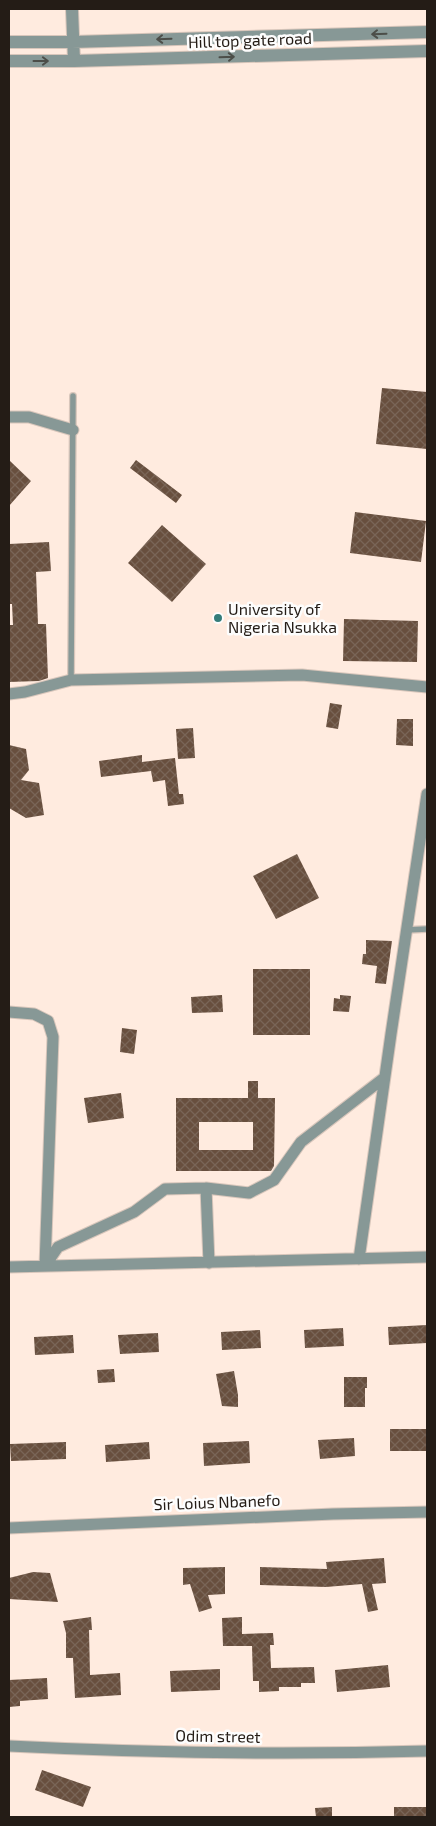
<svg xmlns="http://www.w3.org/2000/svg" width="436" height="1826" font-family="'Exo 2',sans-serif">
	<style>
		.building { fill: url(#building-cross-hatch); fill-rule: evenodd }
		.lines { fill: none; stroke-linecap: round; stroke-linejoin: round }
		.service-casing { stroke: #d8c6bb; stroke-width: 8 }
		.minor-casing { stroke: #d8c6bb; stroke-width: 13 }
		.tertiary-casing { stroke: #d8c6bb; stroke-width: 14 }
		.service { stroke: #879896; stroke-width: 5.5 }
		.minor { stroke: #879896; stroke-width: 11 }
		.tertiary { stroke: #879896; stroke-width: 12 }
		.oneway { stroke: #4c4e49 }
		.poi-dot { fill: #357d7a; stroke: #fdfdfd; stroke-width: 2 }
		.labels { text-anchor: middle; stroke-width: 5; stroke-linejoin: round; paint-order: stroke }
		.street-label { font-size: 16px; fill: #241c16; stroke: #fdfdfd }
		.poi-label { font-size: 16px; fill: #241c16; stroke: #fdfdfd; text-anchor: start }
	</style>
	<defs>
		<pattern id="building-cross-hatch" width="8" height="8" patternUnits="userSpaceOnUse" patternTransform="scale(1.25)"><rect width="8" height="8" fill="#684f3e"/><path d="M0 0l8 8M0 8l8-8" fill="none" stroke="#796557"/></pattern>
	</defs>
	<rect width="100%" height="100%" fill="#ffebdf"/>
	<path class="building" d="M382,388l45,4v57l-51,-5z
		M9,460l22,21 -22,25z
		M136,460l46,35 -6,8 -46,-35z
		M355,512l71,9 -5,41 -71,-9z
		M162,525l44,39 -34,38 -44,-39z
		M49,542l2,29 -15,1 2,52h8l2,54 -9,3 -30,1v-57h4l-1,-21h-3v-60z
		M344,619l74,2 -1,41 -74,-1z
		M330,703l12,2 -4,24 -12,-2z
		M397,719h16v27l-17,-1z
		M193,728l2,30 -17,1 -2,-30z
		M9,745l17,4 3,21 -8,10 18,3 5,32 -18,3 -17,-10z
		M142,755v7l33,-4 4,36h4l1,10 -16,2 -3,-26 -12,2 -2,-11 -50,6 -2,-16z
		M297,854l22,44 -43,21 -23,-43z
		M366,940l26,1 -6,43 -11,-1 2,-17 -15,-2 1,-10h3z
		M253,969h57v66h-57z
		M222,995l1,17 -31,1 -1,-16z
		M340,995l11,1 -2,16 -16,-1 1,-13 6,1z
		M122,1028l15,2 -3,24 -14,-2z
		M248,1081h10v17h17l-1,68 -3,5h-95v-73h72zM199,1122h54v28h-54z
		M121,1093l3,25 -36,5 -4,-25z
		M427,1325v18l-38,2 -1,-18z
		M343,1328l1,18 -39,2 -1,-18z
		M260,1330l1,18 -39,2 -1,-18z
		M158,1333l1,19 -39,2 -2,-19z
		M73,1335l1,18 -39,2 -1,-18z
		M114,1369l1,13 -17,1 -1,-13z
		M234,1371l4,24v12l-16,-1 -6,-32z
		M344,1377h23v11h-2v19h-21z
		M390,1429h37v22h-37z
		M354,1438l1,18 -35,3 -2,-19z
		M249,1441l1,22 -46,3 -1,-23z
		M66,1442v17l-55,2 -1,-17z
		M149,1442l1,17 -44,3 -1,-17z
		M384,1558l2,25 -14,1 6,26 -10,2 -6,-28 -36,3 -66,-2v-18l67,2 -1,-7z
		M225,1567v27l-17,1 4,13 -13,4 -9,-28 -7,1v-17z
		M33,1572l17,1 8,29 -49,-3v-21z
		M91,1617l1,13h-3l1,45 30,-2 1,22 -46,3 -2,-40h-7v-25l-3,-12z
		M242,1617v17l31,-1 1,12h-4l1,23 43,-1 1,16h-14v4h-22v4l-20,1v-11h-6l-1,-35h-29l-1,-28z
		M388,1665l2,22 -53,5 -2,-22z
		M220,1669v21l-49,2 -1,-21z
		M47,1678l1,21 -28,2v5l-11,1v-27z
		M42,1770l49,17 -8,20 -48,-17z
		M332,1807v10h-16l-1,-9z
		M394,1807h33v10h-33z"/>
	<g class="lines">
		<defs>
			<path id="service" d="M71,680l2,-284
				M406,930l21,-1"/>
			<path id="minor" d="M9,417h20l44,13
				M9,694l16,-2 46,-12 231,-5 125,12
				M9,1012l25,2 14,7 5,16 -8,229
				M359,1259l32,-225 36,-240
				M209,1263l-3,-75 43,5 25,-13 27,-38 83,-64
				M45,1266l13,-19 76,-35 31,-23 41,-1
				M9,1267l418,-10
				M9,1528l324,-14 94,-2
				M9,1746c139,7 279,9 418,5"/>
			<path id="tertiary" d="M72,9l2,52
				M9,42h63l355,-10
				M9,61h65l353,-10"/>
		</defs>
		<use href="#service" class="service-casing"/>
		<use href="#minor" class="minor-casing"/>
		<use href="#tertiary" class="tertiary-casing"/>
		<use href="#service" class="service"/>
		<use href="#minor" class="minor"/>
		<use href="#tertiary" class="tertiary"/>
	</g>
	<defs><path id="oneway-shaft" d="M-6 0H5M1.5-3L5.5 0L1.5 3" fill="none" stroke-width="1.6" stroke-linecap="round" stroke-linejoin="round" transform="scale(1.25)"/></defs>
	<g class="oneway">
		<use href="#oneway-shaft" transform="translate(379 34) rotate(178)"/>
		<use href="#oneway-shaft" transform="translate(164 39) rotate(178)"/>
		<use href="#oneway-shaft" transform="translate(227 57) rotate(-2)"/>
		<use href="#oneway-shaft" transform="translate(41 61)"/>
	</g>
	<circle class="poi-dot" cx="218" cy="618" r="5"/>
	<g class="labels">
		<g class="street-label">
			<text transform="translate(250 40) rotate(-2)" y="6">Hill top gate road</text>
			<text transform="translate(217 1502) rotate(-2)" y="6">Sir Loius Nbanefo</text>
			<text transform="translate(218 1736) rotate(1)" y="6">Odim street</text>
		</g>
		<g class="poi-label">
			<text x="228" y="615">University of<tspan x="228" dy="18">Nigeria Nsukka</tspan></text>
		</g>
	</g>
	<rect width="436" height="1826" fill="none" stroke="#241c16" stroke-width="20"/>
</svg>
